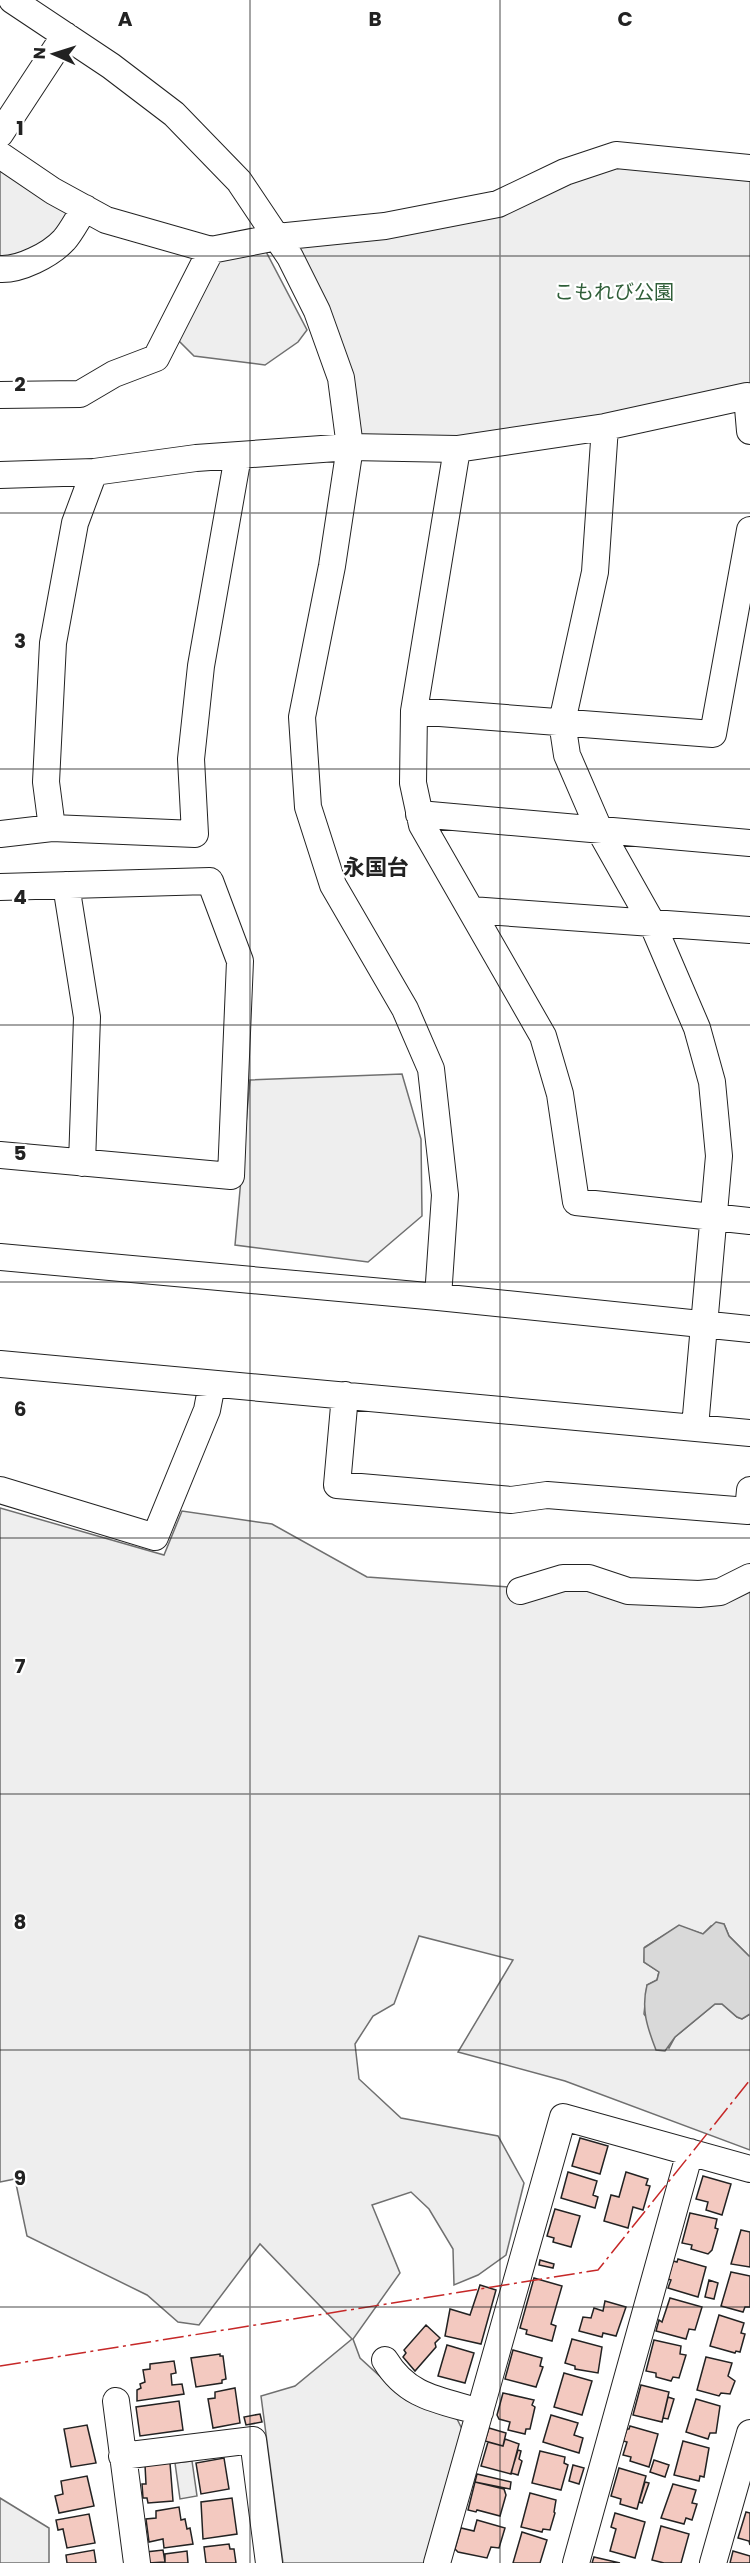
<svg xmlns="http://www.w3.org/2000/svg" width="750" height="2563" font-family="Poppins,'Noto Sans JP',sans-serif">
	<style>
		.green { fill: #eee; stroke: #6f6f6f; stroke-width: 1.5 }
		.water { fill: #d9d9d9; stroke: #6f6f6f; stroke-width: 1.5 }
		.building { fill: #f3c9c0; stroke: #222; stroke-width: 1.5 }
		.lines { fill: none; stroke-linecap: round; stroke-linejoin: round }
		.minor-casing { stroke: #222; stroke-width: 28 }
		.minor { stroke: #fff; stroke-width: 26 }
		.power { stroke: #c62828; stroke-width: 1.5; stroke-dasharray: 21 4.5 3 4.5; stroke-linecap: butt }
		.grid { fill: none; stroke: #222; stroke-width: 1.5; stroke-opacity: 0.55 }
		.labels { text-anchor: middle; stroke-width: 4.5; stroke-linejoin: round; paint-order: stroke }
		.park-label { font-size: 20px; fill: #2f5e38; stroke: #fff }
		.quarter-label { font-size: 22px; font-weight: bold; fill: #222; stroke: #fff }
		.grid-label { font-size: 20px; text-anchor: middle; font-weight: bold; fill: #222; stroke: #fff; stroke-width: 4.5; stroke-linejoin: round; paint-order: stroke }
	</style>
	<rect width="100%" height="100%" fill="#fff"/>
	<path class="green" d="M0,155l85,53 -22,32 -63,29z
		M616,155l134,13v227l-145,32 -255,20 -9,-69 -64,-141 108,-11z
		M261,242l46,88 -9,12 -33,23 -71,-9 -15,-15 20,-52 18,-33z
		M402,1074l19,65 1,77 -54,46 -133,-17 15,-165z
		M0,1508l164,47 18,-44 90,13 95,53 142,10 46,-5h195v375l-21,-21 -5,-12 -13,2 -8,8 -24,-8 -34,21 -1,15 15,10 -2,8 -10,5 -3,29 25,34 6,-11 40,-33h7l15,13 5,2 8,-5v136l-185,-69 -107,-29 55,-92 -94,-24 -25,68 -21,12 -18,28 4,35 42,39 97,18 26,47 -18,72 -28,20 -24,10 -1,-36 -24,-40 -18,-17 -39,13 28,68 -47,66 7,19 45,41 21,9 29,7 8,16 -38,132h-142l-22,-167 34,-10 57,-47 -92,-95 -61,81 -21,-3 -31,-27 -120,-59 -12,-57 -15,3z
		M192,2461l5,35 -17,3 -5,-36z
		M0,2498l49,30v35h-49z"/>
	<path class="water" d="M716,1922l8,2 5,12 21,21v57l-8,5 -5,-2 -15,-13h-7l-40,33 -10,14 -9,-1c-9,-23 -15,-41 -9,-65l10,-5 2,-8 -15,-10v-14l35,-23 24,9z"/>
	<path class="building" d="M580,2138l28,8 -8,28 -28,-8z
		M568,2172l29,9 -4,14 5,2 -3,11 -34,-10z
		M626,2172l22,7 -2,6 4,1 -7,24 -10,-3 -5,21 -24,-7 7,-26 8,2z
		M703,2176l28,8 -9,31 -16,-5 2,-8 -12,-3z
		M555,2209l25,7 -9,31 -18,-5 1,-4 -7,-2z
		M690,2213l27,6 -2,9 3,1 -6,21 -4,4 -17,-5 1,-4 -10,-2z
		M741,2230l9,2v35l-19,-3z
		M678,2259l28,8 -8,30 -30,-9 3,-8 -3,-1 5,-18 4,1z
		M540,2260l14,4 -1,4 -14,-3z
		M731,2272l19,4v31h-5l-2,5 -22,-6z
		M534,2278l28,8 -11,38 5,2 -4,15 -26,-7 1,-4 -7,-2z
		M709,2280l9,3 -4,16 -9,-2z
		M480,2285l16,5 -15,54 -36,-8 5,-27 20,6z
		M670,2298l32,9 -7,23 -6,-1 -3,10 -30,-8 3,-11 3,2z
		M605,2301l21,6 -10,29 -13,-3 -1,4 -23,-6 4,-14 8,1 3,-10 9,3z
		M719,2315l25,8 -3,10 4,1 -5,18 -4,-1 -1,2 -25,-7z
		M426,2325l14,13 -5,5 1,4 -21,24 -12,-14 3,-4 -2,-3z
		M572,2339l30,8 -4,26 -23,-4v-3l-10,-3z
		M654,2340l27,6 -1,8 6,1 -7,23 -6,-1 -2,4 -15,-4v-4l-10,-2z
		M447,2345l27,8 -9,30 -27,-7z
		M513,2350l29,8 -2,8 3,1 -7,20 -31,-8z
		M220,2354v2h3l3,23 -4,1v3l-26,4 -5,-29z
		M706,2357l26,6 -4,13 7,5 -5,13 -9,-1 -2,3 -22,-6z
		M174,2361l2,12 -5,1 1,11 10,-1 2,10 -47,7v-11l4,-2 -1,-4 5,-2 -2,-12 7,-1v-5z
		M564,2373l28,8 -10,34 -28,-8z
		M641,2385l28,7 -7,30 -29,-7z
		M235,2388l5,35 -27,5 -5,-29 7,-1v-6z
		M503,2393l31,7 -2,5 3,2 -5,22h-4l-1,5 -17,-4 2,-8 -11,-3 -2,-4z
		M668,2397l6,2 -6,20 -5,-1z
		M696,2399l24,7 -4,27h-6l-2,6 -22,-7z
		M179,2401l4,29 -43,6 -4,-29z
		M260,2414l2,8 -16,3 -2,-8z
		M551,2415l27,8 -4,12 9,3 -4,15 -36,-11z
		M87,2425l9,38 -25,4 -7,-38z
		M630,2426l28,8 -9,33 -19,-6 1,-4 -8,-2 4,-13 -4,-1 4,-12h2z
		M489,2428l17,5 -3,13 -18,-5z
		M505,2439l14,5 -8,30 -30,-8 7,-24 15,4z
		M683,2441l26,7 -5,29 -4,-1 -1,5 -25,-6z
		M518,2450l3,1 -2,8 3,2 -4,14 -7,-2z
		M540,2451l25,6 -1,6 4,2 -7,25 -29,-7z
		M224,2458l5,31 -28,5 -5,-31z
		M654,2460l15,5 -4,12 -15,-5z
		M170,2463l3,38 -25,2 -1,-5h-4l-1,-14h4l-1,-19z
		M573,2465l11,3 -5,16 -10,-3z
		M619,2468l27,8 -9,33 -17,-5 1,-5 -10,-3z
		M477,2474l34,8 -1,7 -35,-7z
		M87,2476l7,30 -35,7 -4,-17 8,-2 -2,-13z
		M475,2482l29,7 2,6 -6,21 -23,-6 -1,2 -8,-2z
		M645,2482l4,1 -7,20 -3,-1z
		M673,2484l23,6 -4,13 5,1 -5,16 -6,-2 -2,6 -23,-6z
		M530,2493l26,7 -2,12 1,1 -5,17 -7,-1 -1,3 -21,-5z
		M232,2498l5,36 -34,5 -2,-37z
		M179,2507l2,13 4,-1 2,10 3,-1 3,16 -29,4 -1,-9 -14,3 -3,-23 10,-1v-7z
		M746,2512l4,1v32l-1,-4 -11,-3z
		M615,2513l30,9 -10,36 -25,-7 6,-22 -5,-2z
		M89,2514l6,29 -28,5 -4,-19 -5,1 -2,-10z
		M477,2520l28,8 -6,20 -8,-1 -4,11 -29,-6 -3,-3 6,-21 13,3z
		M661,2526l28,8 -8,29h-17l-12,-3z
		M522,2532l25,8 -7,23h-27z
		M229,2544l1,5h4l2,14h-30l-2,-16z
		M94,2550l2,13h-29l-1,-8z
		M163,2550l2,12 -17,1 -2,-11z
		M187,2551l1,12h-31l8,-1v-8z
		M733,2551l17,5v7h-20z
		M594,2557l26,6h-28z"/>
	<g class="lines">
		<defs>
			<path id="minor" d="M12,0l99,66 63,48 65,67 51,76 27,54 24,67 9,69 -18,119 -30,151 6,90 25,78 72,124 26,60 14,126 -7,102
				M0,134l65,-99
				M0,155l53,36 53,29 105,30 66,-13 108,-11 113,-22 67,-32 51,-17 134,13
				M0,269c20,1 50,-14 64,-29 8,-9 14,-22 21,-32
				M0,395l80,-1 34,-20 42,-16 55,-108
				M605,427l-10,145 -33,150 5,33 32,74 53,94 45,105 15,54 7,74 -24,271
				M457,449l-43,262 -1,72 9,42 121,211 17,58 16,108 174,19
				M0,475l94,-3 102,-14 154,-11 107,2 148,-22 142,-31 3,35
				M414,711l299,23 37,-204
				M419,814l331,29
				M52,828l-6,-46 7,-139 22,-120 19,-51
				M0,834l52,-6 143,6 -4,-75 10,-93 37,-210
				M66,885l21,132 -5,146
				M0,887l210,-6 30,80 -9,215 -231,-21
				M471,910l279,20
				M0,1257l438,40 312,32
				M0,1364l750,69
				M345,1395l-8,90 174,15 36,-5 201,16 2,-21
				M0,1490l155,47 52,-127 5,-26
				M520,1591l43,-13h26l39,13 71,3 21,-2 30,-15
				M385,2360c23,38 55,40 95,52
				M116,2401l21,162
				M122,2456l131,-16 16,123
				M437,2563l126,-446 187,52
				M576,2563l114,-411
				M713,2563l37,-130"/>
		</defs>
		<use href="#minor" class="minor-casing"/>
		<use href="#minor" class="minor"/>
		<path class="power" d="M0,2366l598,-96 152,-190"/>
	</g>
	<path class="grid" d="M250,0v2563M500,0v2563M0,256h750M0,513h750M0,769h750M0,1025h750M0,1282h750M0,1538h750M0,1794h750M0,2050h750M0,2307h750"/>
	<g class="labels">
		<g class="park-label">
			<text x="614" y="299">こもれび公園</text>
		</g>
		<g class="quarter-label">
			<text x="376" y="875">永国台</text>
		</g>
	</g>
	<g class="grid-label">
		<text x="125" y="26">A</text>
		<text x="375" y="26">B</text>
		<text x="625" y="26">C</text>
		<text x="20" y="135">1</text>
		<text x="20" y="391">2</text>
		<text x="20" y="648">3</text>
		<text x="20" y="904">4</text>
		<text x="20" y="1160">5</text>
		<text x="20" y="1416">6</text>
		<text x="20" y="1673">7</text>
		<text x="20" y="1929">8</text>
		<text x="20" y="2185">9</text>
	</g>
	<g transform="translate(54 54) rotate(273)" stroke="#ffffff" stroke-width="4.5" paint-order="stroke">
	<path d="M0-4.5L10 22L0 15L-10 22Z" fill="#222222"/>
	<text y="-9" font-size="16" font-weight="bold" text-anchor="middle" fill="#222222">N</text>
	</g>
</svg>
